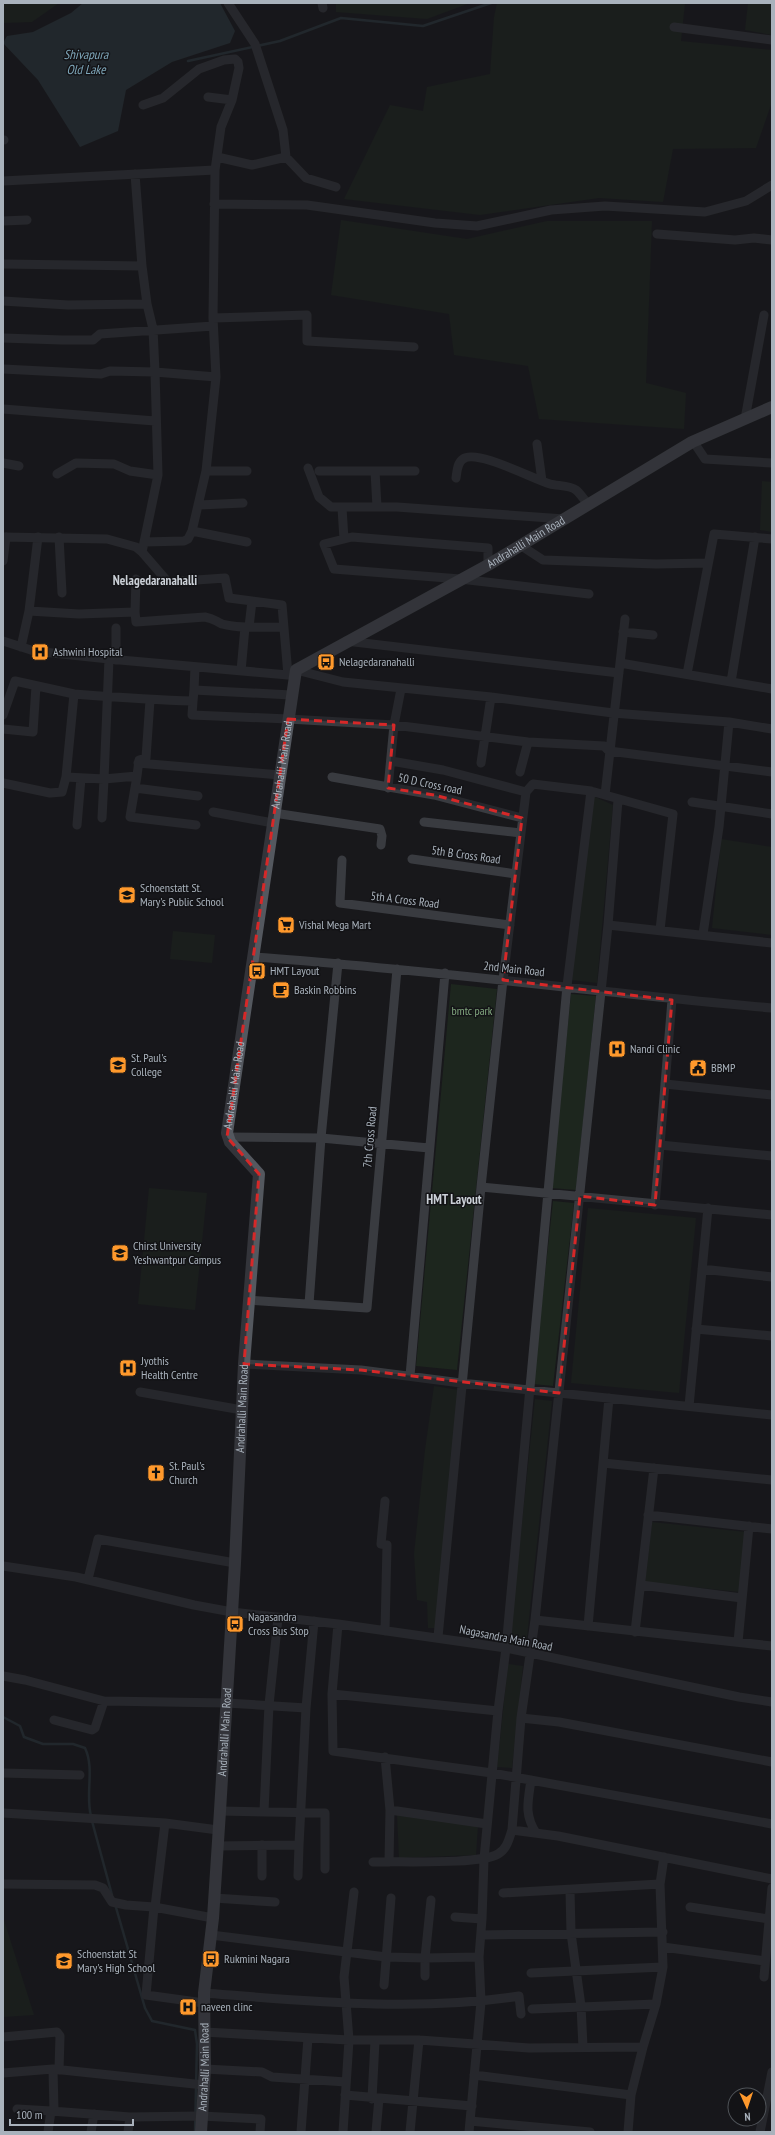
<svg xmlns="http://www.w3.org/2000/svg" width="775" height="2135" font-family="'PT Sans Narrow',sans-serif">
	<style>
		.green { fill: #1d261e }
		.water { fill: #2d3a40 }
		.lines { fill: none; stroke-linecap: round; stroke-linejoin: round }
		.stream { stroke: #2d3a40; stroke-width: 2.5 }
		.minor { stroke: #393b40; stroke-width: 9 }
		.major { stroke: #54585f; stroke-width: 12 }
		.marked { fill: none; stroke: #d62828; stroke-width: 3; stroke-dasharray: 8 5; stroke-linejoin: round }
		.labels { text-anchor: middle; stroke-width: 3; stroke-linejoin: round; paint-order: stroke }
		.street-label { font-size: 12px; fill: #a9b2bc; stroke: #131316 }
		.poi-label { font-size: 12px; fill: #a9b2bc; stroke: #131316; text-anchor: start }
		.park-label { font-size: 12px; fill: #82a87f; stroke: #131316 }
		.water-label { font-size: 13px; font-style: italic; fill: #7ea6b9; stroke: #131316 }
		.neighbourhood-label { font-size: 13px; font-weight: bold; fill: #cbd0d7; stroke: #131316 }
	</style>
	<rect width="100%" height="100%" fill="#18181b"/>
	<path class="green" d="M3,3h56l-27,19 -29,1z
		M336,3h134l-43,16 -91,-7z
		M497,3h188l-4,38 91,9v52l-16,46 -83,1 -10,53 -64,-4 -119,17 -136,-16 46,-94 33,6 4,-24 63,-13 4,-57z
		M748,3h24v32l-27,-5z
		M341,220l126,19 80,-18h105l-6,162 40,10 -2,36 -145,-10 -11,-53 -74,-11 -5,-41 -118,-19z
		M762,481l10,1v50l-12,-2z
		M593,796l20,9 -16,178 -26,-3z
		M721,839l51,8v88l-60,-7z
		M173,931l42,4 -3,28 -42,-4z
		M451,984l46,5 -40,381 -41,-4z
		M571,994l25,2 -20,194 -25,-2z
		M149,1188l58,5 -12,117 -57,-6z
		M553,1201l21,2 -21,183 -20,-2z
		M588,1208l108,10 -17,175 -108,-10z
		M434,1386l25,4 -24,238h-7l-1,-26 -10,-2 -3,-46 11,-104z
		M535,1399l17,2 -26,246 -17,-2z
		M652,1522l94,10 -7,60 -94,-10z
		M508,1664l15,2 -11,102 -15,-1z
		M397,1814l81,11 -2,30 -77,3z
		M3,1917l31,98 -31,2z"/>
	<path class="water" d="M83,3h137l15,28 -5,12 -58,19 -46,28 -8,41 -38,16 -42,-67 -35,-37 4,-7 26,-4 38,-19z"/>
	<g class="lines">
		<path class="stream" d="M188,61l92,-20 61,-23 82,8 68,-23
			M3,1717l17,9 4,11 19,7h30l12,4c10,21 0,46 6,68
			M92,1821l20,74
			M115,1904l30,104 7,13 43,9 2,14 -2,88"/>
		<path class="minor" d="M228,3l27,41 28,86 3,27 20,21 30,9
			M322,3l1,5
			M674,27l98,13
			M208,97l24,3
			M143,105l20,-7 36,-29 25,-9 11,-1 3,3 1,6 -7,32 -11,27 -6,43 -2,148 94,-3v26l107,6
			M3,140h1
			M217,157l35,8 34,-8
			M3,181l212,-11
			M214,204l93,1 128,18 42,3 74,-16 54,-4 100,6 41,-11 26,-16
			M3,221l24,-1
			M657,234l78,6 19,-2 18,2
			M3,264l139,2 -7,-92
			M3,301l65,4 79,-1 -5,-38
			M213,318l3,59 -10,94 -14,60 55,11
			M3,338l59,2h31l7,-6 113,-8
			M3,369l98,5 9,-3 45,1 -2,-43 -6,-25
			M3,409l152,12
			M745,419l19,-104
			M695,441l2,6 8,12 67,4
			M537,444l5,37
			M3,463l16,3
			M308,468l11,29 12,10h66l167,12
			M206,471h41
			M319,471h96
			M375,471l2,36
			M57,474l19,-11 38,1 16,7 28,4
			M456,478c1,-6 1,-15 7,-19 14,-10 70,20 87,25 7,2 20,1 26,6 5,4 8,10 12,14
			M199,505l44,-2
			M342,508l2,31
			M3,537l104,2 29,8 6,5 26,30 57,-4 4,20 53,7 6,70
			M38,537l-9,74 50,3 56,-2 1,10 69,-5c10,2 10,4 17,7 19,5 42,3 61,3
			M59,537l3,56
			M144,542l40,-1 4,-2 4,-8
			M520,545l23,15 113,4 52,-1
			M142,552l16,-77 -3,-103 61,5
			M3,561l3,-24
			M488,565v-17l-136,-11 -28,7 10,25 126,10 129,15
			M135,612l1,-33
			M249,627l3,-26
			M116,628v32
			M623,632l30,3
			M3,641l31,10 75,8 179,16 8,-5 47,12 148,15 122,16 116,9 43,7
			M346,641l273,32
			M21,647l8,-36
			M109,659l-5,120 -38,-2 8,-83c39,3 79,6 119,7l-1,14 96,4 106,6 134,17 76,4 5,5 163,21
			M620,663l5,-44
			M241,671l4,-44
			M687,674l27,-140 58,5
			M731,682l24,-145
			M194,690l1,-23
			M193,701l1,-11 97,5
			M3,715l12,-34 59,13
			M3,729l30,3 3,-46
			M391,761l52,9 83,22
			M138,763l142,12
			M481,763l10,-66
			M520,772l8,-30
			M137,776l-7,41 66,8
			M332,777l102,18 88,23
			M3,783l47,10 12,-1 4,-15
			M135,788l63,8
			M388,788l6,-63 7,-36
			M605,795l68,19 -13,116
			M692,802l80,12
			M213,812l60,11
			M274,813l106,16 2,7 -1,9
			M102,818l2,-39 33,-3 2,-16 7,-2 4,-58
			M424,822l97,11
			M77,825l4,-47
			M412,859l104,15
			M342,860l-2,43 170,22
			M608,925l164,18
			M703,934l16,-107 10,-105
			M253,957c174,12 346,36 519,51
			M665,1084l107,11
			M227,1137l94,1 108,10
			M660,1145l112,11
			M481,1187l291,28
			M655,1205l17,-205
			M702,1269l70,8
			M248,1300l119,8 30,-339
			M309,1304l12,-166 17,-175
			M696,1329l76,7
			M244,1364l117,6 100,13 311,32
			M410,1376l35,-403
			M140,1392l102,18
			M689,1406l19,-198
			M603,1463l169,17
			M385,1501l-4,43 6,1 -2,86
			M648,1515l124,14
			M3,1566l73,11 118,28 38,7 106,12 168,24 233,49 33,5
			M88,1579l10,-40 137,24
			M641,1585l101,13
			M535,1620l237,26
			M338,1624l-6,70 1,57 159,22 280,51
			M588,1626l21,-228
			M635,1632l19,-164
			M438,1637l43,-450 22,-207 23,-188 7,-8 58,7 14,4 15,-132 152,26
			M738,1642l11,-116
			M3,1676l22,4 79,21
			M332,1694l166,17
			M521,1718l14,-98 73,-695 10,-125
			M54,1720l38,10 3,-2 9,-27 123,2 79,5
			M385,1757l5,53 -1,52
			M3,1773l77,2
			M531,1780c-3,22 -7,34 5,53
			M390,1810l97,14
			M220,1811l105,2v56
			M264,1811l5,-106 9,-87
			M3,1813l162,10 53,7
			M512,1830l46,6 214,43
			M262,1845v31
			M217,1846l82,-1 7,-137 8,-87
			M373,1862c26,-1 106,3 125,-8 9,-5 11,-15 14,-24l9,-112 38,4 213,40
			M298,1876l1,-31
			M3,1884l92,1 8,3 9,14 14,3 28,2
			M570,1890l1,43 10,73 2,41
			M503,1893l157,-9
			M214,1898l61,4
			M155,1907l10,-84
			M690,1907l79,12
			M455,1917l27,2
			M211,1935l175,22 39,1 54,-1
			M481,1935l182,-3
			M663,1947l102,14
			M531,1973l132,-6
			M425,1976v-18l6,-58
			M764,1977l8,-89
			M384,1985l7,-87
			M204,1993c103,8 213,19 315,3l2,18
			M204,2003l-58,-8 8,-88 59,11
			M532,2009l124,-5
			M204,2032l145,8h70l110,8 114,-1 13,-43 7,-37 -3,-83 4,-27
			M3,2037l54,-5 3,4 -1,34
			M205,2069l57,3 10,5 74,5
			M3,2073l50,-4
			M474,2075l157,20
			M345,2095l127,11
			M372,2099l3,-58
			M17,2109l34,2
			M54,2111l-1,-42 151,16
			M130,2117l71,-1 60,3 -1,13
			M470,2121l120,11
			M48,2132l3,-21 79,6 -2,15
			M91,2132l3,-18
			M301,2132l7,-94
			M343,2132l6,-92 -5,-63 10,-85
			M376,2132l3,-34
			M410,2132l9,-92
			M469,2132l12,-130 -2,-45 3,-38 2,-60 14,-148 8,-63 61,-662 24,-195
			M628,2132l3,-37 12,-48
			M760,2132l12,-60"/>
		<path class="major" id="s1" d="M201,2132l4,-63 -1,-76 9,-75 7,-107 15,-248 9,-199 15,-190 -29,-32 -3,-9 69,-463 192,-105 204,-123 80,-35"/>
	</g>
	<path d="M0 0H775V2135H0ZM288,719l106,6 -6,63 46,7 88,23 -19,162 169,20 -17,205 -75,-9 -21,197 -198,-23 -117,-6 15,-190 -32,-37z" fill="#18181b" fill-opacity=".55" fill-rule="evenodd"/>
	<path class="marked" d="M288,719l106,6 -6,63 46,7 88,23 -19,162 169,20 -17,205 -75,-9 -21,197 -198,-23 -117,-6 15,-190 -32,-37z"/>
	<defs>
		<symbol id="hospital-square" viewBox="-11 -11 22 22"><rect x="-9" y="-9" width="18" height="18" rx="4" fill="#ff992c" stroke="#131316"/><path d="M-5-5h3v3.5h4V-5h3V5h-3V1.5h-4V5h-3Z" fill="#111"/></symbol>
		<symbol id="bus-square" viewBox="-11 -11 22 22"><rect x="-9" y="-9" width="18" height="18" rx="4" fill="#ff992c" stroke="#131316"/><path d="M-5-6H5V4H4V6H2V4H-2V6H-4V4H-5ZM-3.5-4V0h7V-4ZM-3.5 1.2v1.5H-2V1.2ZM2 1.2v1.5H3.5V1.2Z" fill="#111"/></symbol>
		<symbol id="school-square" viewBox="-11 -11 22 22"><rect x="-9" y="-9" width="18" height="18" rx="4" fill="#ff992c" stroke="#131316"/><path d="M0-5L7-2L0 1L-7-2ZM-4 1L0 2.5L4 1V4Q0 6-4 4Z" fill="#111"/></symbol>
		<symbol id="supermarket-square" viewBox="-11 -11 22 22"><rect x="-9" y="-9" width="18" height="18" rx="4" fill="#ff992c" stroke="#131316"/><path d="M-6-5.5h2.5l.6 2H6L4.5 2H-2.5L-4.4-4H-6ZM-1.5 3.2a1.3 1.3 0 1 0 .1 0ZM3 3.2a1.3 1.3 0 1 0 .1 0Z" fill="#111"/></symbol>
		<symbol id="cafe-square" viewBox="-11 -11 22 22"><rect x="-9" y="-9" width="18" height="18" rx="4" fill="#ff992c" stroke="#131316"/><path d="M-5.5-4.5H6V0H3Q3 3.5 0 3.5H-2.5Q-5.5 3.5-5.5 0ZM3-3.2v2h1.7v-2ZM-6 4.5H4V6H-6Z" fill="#111"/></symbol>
		<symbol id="university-square" viewBox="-11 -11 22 22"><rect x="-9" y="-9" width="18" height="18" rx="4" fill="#ff992c" stroke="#131316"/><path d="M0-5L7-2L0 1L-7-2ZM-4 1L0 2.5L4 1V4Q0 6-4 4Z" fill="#111"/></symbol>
		<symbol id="civic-square" viewBox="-11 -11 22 22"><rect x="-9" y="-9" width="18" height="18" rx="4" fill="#ff992c" stroke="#131316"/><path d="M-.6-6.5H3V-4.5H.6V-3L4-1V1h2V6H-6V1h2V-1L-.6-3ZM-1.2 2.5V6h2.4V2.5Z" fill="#111"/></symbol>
		<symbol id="church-square" viewBox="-11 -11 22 22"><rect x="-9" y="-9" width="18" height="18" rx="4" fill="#ff992c" stroke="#131316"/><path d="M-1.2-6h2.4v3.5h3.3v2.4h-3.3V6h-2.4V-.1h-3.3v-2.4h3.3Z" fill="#111"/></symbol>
	</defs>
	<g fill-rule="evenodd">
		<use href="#hospital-square" x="30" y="642" width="20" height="20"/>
		<use href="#bus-square" x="316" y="652" width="20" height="20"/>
		<use href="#school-square" x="117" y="885" width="20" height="20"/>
		<use href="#supermarket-square" x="276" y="915" width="20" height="20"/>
		<use href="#bus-square" x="247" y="961" width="20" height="20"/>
		<use href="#cafe-square" x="271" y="980" width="20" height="20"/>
		<use href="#hospital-square" x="607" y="1039" width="20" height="20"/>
		<use href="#university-square" x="108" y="1055" width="20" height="20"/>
		<use href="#civic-square" x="688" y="1058" width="20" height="20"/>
		<use href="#university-square" x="110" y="1243" width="20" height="20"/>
		<use href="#hospital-square" x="118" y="1358" width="20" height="20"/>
		<use href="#church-square" x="146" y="1463" width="20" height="20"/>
		<use href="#bus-square" x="225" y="1614" width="20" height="20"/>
		<use href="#bus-square" x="201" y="1949" width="20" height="20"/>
		<use href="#school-square" x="54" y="1951" width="20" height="20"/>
		<use href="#hospital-square" x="178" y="1997" width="20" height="20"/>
	</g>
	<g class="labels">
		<g class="street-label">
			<text dy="4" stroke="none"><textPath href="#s1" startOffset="1744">Andrahalli Main Road</textPath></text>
			<text dy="4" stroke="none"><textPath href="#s1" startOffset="1385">Andrahalli Main Road</textPath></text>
			<text transform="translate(430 784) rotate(12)" y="4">50 D Cross road</text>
			<text transform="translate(466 855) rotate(8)" y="4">5th B Cross Road</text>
			<text transform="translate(405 900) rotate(7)" y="4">5th A Cross Road</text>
			<text transform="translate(514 969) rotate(6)" y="4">2nd Main Road</text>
			<text dy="4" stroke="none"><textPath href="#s1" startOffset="1061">Andrahalli Main Road</textPath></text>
			<text transform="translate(370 1137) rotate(-85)" y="4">7th Cross Road</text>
			<text dy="4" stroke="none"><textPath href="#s1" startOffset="725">Andrahalli Main Road</textPath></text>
			<text transform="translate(506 1638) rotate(11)" y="4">Nagasandra Main Road</text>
			<text dy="4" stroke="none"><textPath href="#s1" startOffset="401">Andrahalli Main Road</textPath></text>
			<text dy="4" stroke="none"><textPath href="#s1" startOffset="65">Andrahalli Main Road</textPath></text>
		</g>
		<g class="poi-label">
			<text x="53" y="656">Ashwini Hospital</text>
			<text x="339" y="666">Nelagedaranahalli</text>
			<text x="140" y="892">Schoenstatt St.<tspan x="140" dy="14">Mary's Public School</tspan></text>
			<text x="299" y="929">Vishal Mega Mart</text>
			<text x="270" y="975">HMT Layout</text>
			<text x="294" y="994">Baskin Robbins</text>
			<text x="630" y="1053">Nandi Clinic</text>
			<text x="131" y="1062">St. Paul's<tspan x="131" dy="14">College</tspan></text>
			<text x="711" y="1072">BBMP</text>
			<text x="133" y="1250">Chirst University<tspan x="133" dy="14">Yeshwantpur Campus</tspan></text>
			<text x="141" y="1365">Jyothis<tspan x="141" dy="14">Health Centre</tspan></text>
			<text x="169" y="1470">St. Paul's<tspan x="169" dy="14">Church</tspan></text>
			<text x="248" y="1621">Nagasandra<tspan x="248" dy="14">Cross Bus Stop</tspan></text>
			<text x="77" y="1958">Schoenstatt St<tspan x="77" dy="14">Mary's High School</tspan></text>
			<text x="224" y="1963">Rukmini Nagara</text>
			<text x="201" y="2011">naveen clinc</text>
		</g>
		<g class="park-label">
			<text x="472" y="1015">bmtc park</text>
		</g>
		<g class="water-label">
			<text x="86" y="59">Shivapura<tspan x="86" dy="15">Old Lake</tspan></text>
		</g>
		<g class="neighbourhood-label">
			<text x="155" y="585">Nelagedaranahalli</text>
			<text x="454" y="1204">HMT Layout</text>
		</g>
	</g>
	<rect width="775" height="2135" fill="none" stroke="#a9b2bc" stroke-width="8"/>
	<g transform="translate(747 2107) rotate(177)"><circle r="19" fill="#131316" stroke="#4f5358"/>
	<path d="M0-3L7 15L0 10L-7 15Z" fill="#ff992c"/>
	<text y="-6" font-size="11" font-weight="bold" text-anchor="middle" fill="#a9b2bc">N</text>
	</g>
	<path d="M10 2119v6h123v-6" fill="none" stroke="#a9b2bc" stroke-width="2"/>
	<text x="16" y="2119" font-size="12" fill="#a9b2bc" stroke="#131316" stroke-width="3" paint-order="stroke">100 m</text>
</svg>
